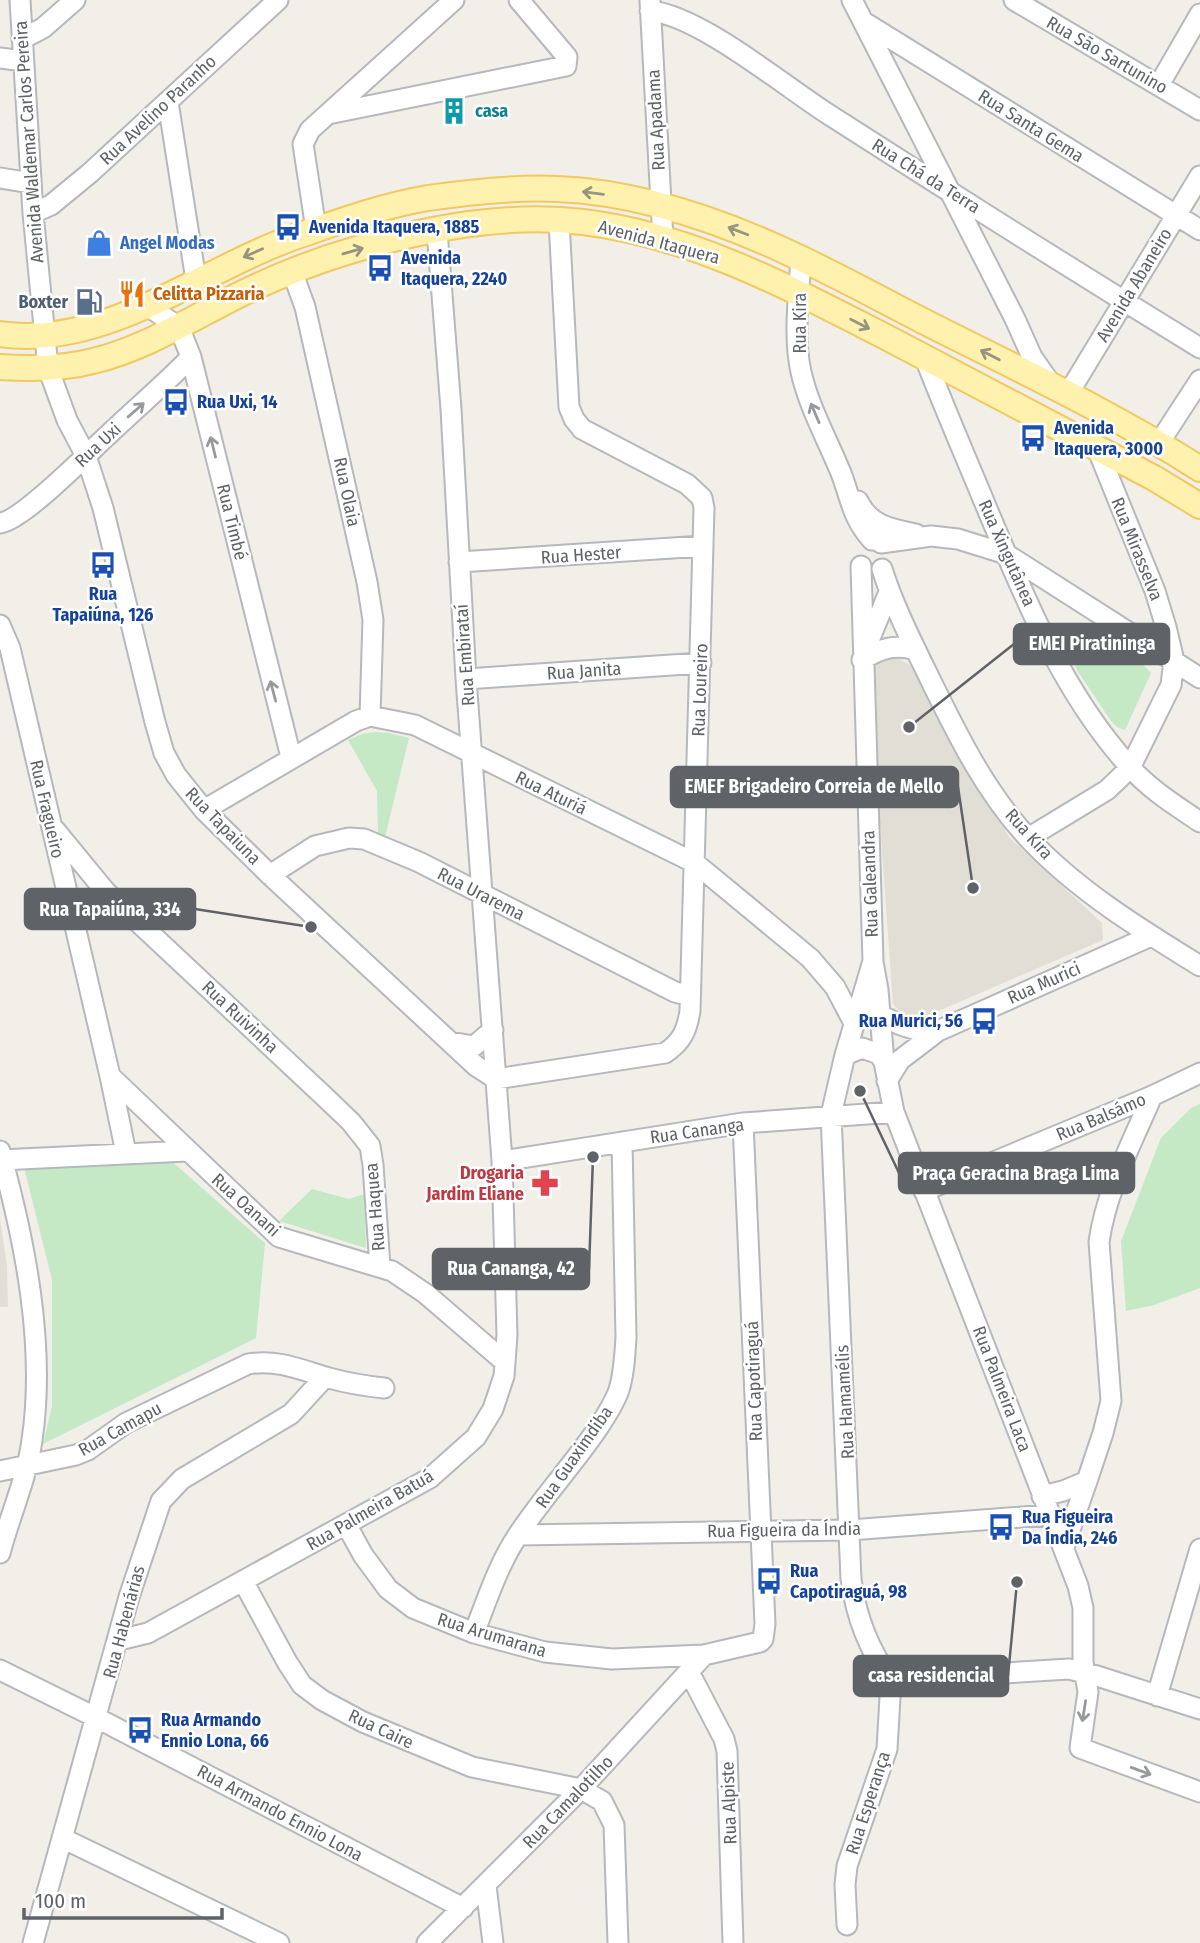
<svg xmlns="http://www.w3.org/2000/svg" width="1200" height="1943" font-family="'Fira Sans Condensed',sans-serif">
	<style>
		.education { fill: #e1ded6 }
		.green { fill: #c5e8c5 }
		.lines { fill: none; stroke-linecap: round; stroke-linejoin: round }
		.minor-casing { stroke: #b5b8bc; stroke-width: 23 }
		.major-casing { stroke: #f2c960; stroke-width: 28 }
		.minor { stroke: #fff; stroke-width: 19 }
		.major { stroke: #fff2af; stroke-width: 24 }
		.oneway { stroke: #979581 }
		.oneway2 { stroke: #979a9d }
		.labels { text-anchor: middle; stroke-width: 5; stroke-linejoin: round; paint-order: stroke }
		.street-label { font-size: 18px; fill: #5f6368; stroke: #fff }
		.culture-label { font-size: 18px; font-weight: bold; fill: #0d838f; stroke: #fff; text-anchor: start }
		.transit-label { font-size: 18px; font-weight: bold; fill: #164399; stroke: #fff; text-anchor: start }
		.shop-label { font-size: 18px; font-weight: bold; fill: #366cbe; stroke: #fff; text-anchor: start }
		.food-label { font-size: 18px; font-weight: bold; fill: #c56008; stroke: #fff; text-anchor: start }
		.service-label { font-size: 18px; font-weight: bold; fill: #4e5e75; stroke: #fff; text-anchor: end }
		.health-label { font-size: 18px; font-weight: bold; fill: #be3a42; stroke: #fff; text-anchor: end }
		.leader { fill: none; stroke: #5f6368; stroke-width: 2.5 }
		.callout-dot { fill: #5f6368; stroke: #fff; stroke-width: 2.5 }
		.callout { fill: #5f6368; stroke: #5f6368; stroke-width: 2.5 }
		.callout-label { font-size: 19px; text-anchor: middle; font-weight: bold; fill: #fff }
	</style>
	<rect width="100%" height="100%" fill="#f1efe8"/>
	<path class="education" d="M892,655l18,10 99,172 93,86 1,17 -181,78 -19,-3 -10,-11 -24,-335 3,-4z
		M0,1219l7,47 1,41h-8z"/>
	<path class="green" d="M1073,625c19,0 67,33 78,48l-26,57 -8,-3 -6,-6 -34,-51 -13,-31 3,-9z
		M374,732l15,1 20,5 -24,99 -7,-3 -1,-43 -29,-51 14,-6z
		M1200,1104v184l-46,17 -28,6 -5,-70 40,-103 30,-30z
		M169,1159l96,84 -9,95 -213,106 9,-38v-126l-28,-113z
		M312,1189l37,10 15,-5 2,54 -87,-27z"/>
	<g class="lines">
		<defs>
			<path id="minor" d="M20,0l13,213 15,155 19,52 19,36 17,52 52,214 9,31 12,22 28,35 66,65 206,191 20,13
				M852,0l163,319 17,38 19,27
				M1014,0l186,110
				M650,1l13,238
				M650,11c49,4 134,75 178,103 123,79 247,157 372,234
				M864,22l336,208
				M22,39l21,-11 32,-28
				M0,58l23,3
				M1159,85l41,-71
				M168,102l28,178
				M328,114l238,-48 1,-9 -48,-57
				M0,178l31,5
				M33,213l18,-8 39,-32 188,-173
				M316,229l-13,-85 7,-14 144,-130
				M801,258c-2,37 -8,78 0,114 8,35 26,67 40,101 10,26 11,45 31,67
				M292,271l13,36 62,275 6,38 -3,96
				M146,305l33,22 12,30 100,400
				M925,358c20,52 42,102 63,153 38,90 75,182 141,255 20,23 46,39 71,56
				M1068,394l132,-218
				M1159,443l41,-63
				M858,501c12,25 33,28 58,33
				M0,523c22,-2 89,-71 108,-88 27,-26 56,-50 83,-78
				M881,543l50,-7 27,3 48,15 194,124
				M459,562l244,-16
				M861,566l12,395 -28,94 -14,60 20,464c5,38 17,70 40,101
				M882,569c12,38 31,75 49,112 27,55 55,112 98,158 49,52 111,90 171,127
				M0,625l10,23 100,428 169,161 113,34 34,23 79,68
				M866,648l23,-56
				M862,660c19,-12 33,-16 54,-10
				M466,679l235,-16
				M204,810l152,-89 14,-5 45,9 280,138 115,95 25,29 19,36
				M55,830l51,62 221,207 24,23 19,24 3,19 7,102
				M1028,838l79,-48 23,-22 41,-83 3,-24 -8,-34 -11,-36 -58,-143
				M270,875l45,-29 34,-8 15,1 55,23 256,130 15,4
				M72,913l34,-21
				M873,962l5,28 6,72 10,50 184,474 5,22v54l5,30 -8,56 120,44
				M874,1011c22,13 38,21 64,20
				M450,1042l24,4 19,-16
				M845,1055l17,-7 17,6 5,8
				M110,1076l16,77
				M496,1079l169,-26c17,-11 22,-23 25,-42l14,-503 -2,-10 -15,-14 -105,-55 -8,-10 -5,-12 -10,-186
				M887,1081l13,-21 38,-29 213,-95
				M0,1151c25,90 46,195 32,289 -5,38 -22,75 -32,113
				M0,1160l187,-9
				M502,1161l241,-38 151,-11
				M924,1191l228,-95 48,-23
				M0,1471l76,-16 12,-5 38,-27 122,-59c30,-5 53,6 81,14 18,5 36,8 55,10
				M1042,1496l21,-5 24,-10 16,-48 8,-32 -12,-159c7,-51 33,-99 53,-146
				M346,1524l17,31 25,34 25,19 61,25 71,19 67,7 92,-4 56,-13 3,-3 2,-15 -22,-501
				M518,1535l332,-5 199,-15
				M1064,1547l23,-66
				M243,1581l44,81 15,23 20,15 41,22 109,45 109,22 21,12 12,24 4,118
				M474,1633c13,-33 24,-68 44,-98 24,-37 55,-70 80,-107 8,-12 16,-24 21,-38 5,-17 6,-35 7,-53l-4,-195
				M119,1640l29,-7 282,-155 46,-41 17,-28 11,-33 3,-41 -5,-174 -36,-482 -15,-270 -14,-178
				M0,1670l97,48 366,190
				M689,1672l35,67 3,12 6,192
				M891,1680l178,-11 28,7 103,33
				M1157,1696l43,-147
				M62,1838l217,105
				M486,1886l7,57
				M847,1925l-2,-40 2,-19 40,-117 4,-69
				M33,1943l96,-346 32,-96 21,-22 109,-65 34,-37
				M427,1943l154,-154 123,-134"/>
			<path id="major" d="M0,334c106,16 206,-68 303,-100 41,-14 83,-29 125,-36 42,-6 87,-11 129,-9 79,3 159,30 230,63 51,23 100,51 150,76 89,45 179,87 263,141
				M0,367c31,2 63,2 93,-6 46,-11 88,-36 130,-58 40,-21 83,-39 127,-52 72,-22 157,-38 233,-29 108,13 205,65 301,114 90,47 179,95 270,142l46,28"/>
		</defs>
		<use href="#minor" class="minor-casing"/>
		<use href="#major" class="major-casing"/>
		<use href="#minor" class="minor"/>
		<use href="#major" class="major"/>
	</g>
	<defs><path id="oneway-shaft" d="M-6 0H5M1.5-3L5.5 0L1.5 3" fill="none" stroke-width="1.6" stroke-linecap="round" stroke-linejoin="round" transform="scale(1.75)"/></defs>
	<g class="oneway">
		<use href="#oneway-shaft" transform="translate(593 193) rotate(-173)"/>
		<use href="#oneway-shaft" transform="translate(738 231) rotate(-159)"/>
		<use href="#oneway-shaft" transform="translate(353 251) rotate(-16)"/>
		<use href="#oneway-shaft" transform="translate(253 253) rotate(156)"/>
		<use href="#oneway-shaft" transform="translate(860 324) rotate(27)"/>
		<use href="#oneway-shaft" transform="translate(990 355) rotate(-153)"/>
	</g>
	<g class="oneway2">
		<use href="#oneway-shaft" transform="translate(136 410) rotate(-41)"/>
		<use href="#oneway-shaft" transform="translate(815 413) rotate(-113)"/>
		<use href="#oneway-shaft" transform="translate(213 447) rotate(-104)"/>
		<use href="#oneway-shaft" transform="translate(273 691) rotate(-105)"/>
		<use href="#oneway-shaft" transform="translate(1084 1711) rotate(99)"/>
		<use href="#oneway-shaft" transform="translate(1141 1771) rotate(20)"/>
	</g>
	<defs>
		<symbol id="building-bare" viewBox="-9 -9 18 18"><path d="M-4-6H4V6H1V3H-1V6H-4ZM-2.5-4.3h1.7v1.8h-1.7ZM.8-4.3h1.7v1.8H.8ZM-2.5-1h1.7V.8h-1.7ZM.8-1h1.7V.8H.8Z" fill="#0f9aa8" stroke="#fff" stroke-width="2.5" paint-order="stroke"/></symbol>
		<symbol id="bus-bare" viewBox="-9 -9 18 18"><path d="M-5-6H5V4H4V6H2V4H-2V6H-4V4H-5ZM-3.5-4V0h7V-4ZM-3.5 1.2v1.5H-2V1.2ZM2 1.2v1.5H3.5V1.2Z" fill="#1a4fb4" stroke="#fff" stroke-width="2.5" paint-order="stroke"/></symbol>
		<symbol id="shop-bare" viewBox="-9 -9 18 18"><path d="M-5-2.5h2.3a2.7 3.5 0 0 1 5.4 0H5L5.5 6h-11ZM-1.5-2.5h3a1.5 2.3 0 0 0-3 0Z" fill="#3f7fe0" stroke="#fff" stroke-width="2.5" paint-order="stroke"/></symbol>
		<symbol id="restaurant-bare" viewBox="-9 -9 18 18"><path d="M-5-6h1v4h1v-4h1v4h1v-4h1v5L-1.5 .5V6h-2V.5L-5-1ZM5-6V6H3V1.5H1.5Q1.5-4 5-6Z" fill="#e8710a" stroke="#fff" stroke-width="2.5" paint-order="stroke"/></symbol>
		<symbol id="fuel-bare" viewBox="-9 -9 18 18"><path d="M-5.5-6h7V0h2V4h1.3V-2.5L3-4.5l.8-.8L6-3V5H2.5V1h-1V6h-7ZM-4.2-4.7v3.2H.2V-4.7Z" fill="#5c6f8a" stroke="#fff" stroke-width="2.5" paint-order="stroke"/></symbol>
		<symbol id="pharmacy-bare" viewBox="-9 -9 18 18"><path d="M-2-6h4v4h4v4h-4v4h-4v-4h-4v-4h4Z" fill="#e0444e" stroke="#fff" stroke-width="2.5" paint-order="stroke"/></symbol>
	</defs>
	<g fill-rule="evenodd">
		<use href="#building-bare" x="435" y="92" width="38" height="38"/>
		<use href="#bus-bare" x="269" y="208" width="38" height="38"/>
		<use href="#shop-bare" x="80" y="224" width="38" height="38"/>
		<use href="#bus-bare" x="361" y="249" width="38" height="38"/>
		<use href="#restaurant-bare" x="113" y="275" width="38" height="38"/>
		<use href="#fuel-bare" x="70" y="283" width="38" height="38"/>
		<use href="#bus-bare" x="157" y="383" width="38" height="38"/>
		<use href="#bus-bare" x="1014" y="419" width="38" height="38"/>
		<use href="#bus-bare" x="84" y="546" width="38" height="38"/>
		<use href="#bus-bare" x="965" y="1002" width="38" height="38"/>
		<use href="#pharmacy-bare" x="526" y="1164" width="38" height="38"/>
		<use href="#bus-bare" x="982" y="1508" width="38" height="38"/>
		<use href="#bus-bare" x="750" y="1562" width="38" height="38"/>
		<use href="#bus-bare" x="121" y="1711" width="38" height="38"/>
	</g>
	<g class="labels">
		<g class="street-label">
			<text transform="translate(1107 55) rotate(30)" y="6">Rua São Sartunino</text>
			<text transform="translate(158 110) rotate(-43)" y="6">Rua Avelino Paranho</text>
			<text transform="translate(656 120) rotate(-93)" y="6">Rua Apadama</text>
			<text transform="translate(1031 126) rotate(32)" y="6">Rua Santa Gema</text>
			<text transform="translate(29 142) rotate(-94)" y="6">Avenida Waldemar Carlos Pereira</text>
			<text transform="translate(926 176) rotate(32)" y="6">Rua Chá da Terra</text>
			<text transform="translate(659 242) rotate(15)" y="6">Avenida Itaquera</text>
			<text transform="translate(1134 285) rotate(-59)" y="6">Avenida Abaneiro</text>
			<text transform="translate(800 323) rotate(-90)" y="6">Rua Kira</text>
			<text transform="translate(98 445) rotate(-43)" y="6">Rua Uxi</text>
			<text transform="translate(347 492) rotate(78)" y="6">Rua Olaia</text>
			<text transform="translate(232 522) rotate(76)" y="6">Rua Timbé</text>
			<text transform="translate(1137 549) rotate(68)" y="6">Rua Mirasselva</text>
			<text transform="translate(1007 553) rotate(66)" y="6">Rua Xingutânea</text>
			<text transform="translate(581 555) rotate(-4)" y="6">Rua Hester</text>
			<text transform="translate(465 655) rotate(-94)" y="6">Rua Embirataí</text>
			<text transform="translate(584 671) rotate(-4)" y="6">Rua Janita</text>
			<text transform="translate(700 690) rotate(-88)" y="6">Rua Loureiro</text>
			<text transform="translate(551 793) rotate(26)" y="6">Rua Aturiá</text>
			<text transform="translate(47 809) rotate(77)" y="6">Rua Fragueiro</text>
			<text transform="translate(223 826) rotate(46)" y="6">Rua Tapaiuna</text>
			<text transform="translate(1029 834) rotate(48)" y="6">Rua Kira</text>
			<text transform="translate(870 884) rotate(-92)" y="6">Rua Galeandra</text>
			<text transform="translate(481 894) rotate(27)" y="6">Rua Urarema</text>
			<text transform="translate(1044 983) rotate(-24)" y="6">Rua Murici</text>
			<text transform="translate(240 1017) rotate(43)" y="6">Rua Ruivinha</text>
			<text transform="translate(1101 1117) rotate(-23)" y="6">Rua Balsámo</text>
			<text transform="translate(697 1131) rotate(-8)" y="6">Rua Cananga</text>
			<text transform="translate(246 1205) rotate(42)" y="6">Rua Oanani</text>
			<text transform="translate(375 1207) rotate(-95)" y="6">Rua Haquea</text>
			<text transform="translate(754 1381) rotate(-92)" y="6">Rua Capotiraguá</text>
			<text transform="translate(1002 1389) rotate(69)" y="6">Rua Palmeira Laca</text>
			<text transform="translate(845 1402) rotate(-93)" y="6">Rua Hamamélis</text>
			<text transform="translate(120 1429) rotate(-29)" y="6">Rua Camapu</text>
			<text transform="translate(574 1457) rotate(-55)" y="6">Rua Guaximdiba</text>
			<text transform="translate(370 1510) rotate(-30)" y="6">Rua Palmeira Batuá</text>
			<text transform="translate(784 1530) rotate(-1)" y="6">Rua Figueira da Índia</text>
			<text transform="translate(124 1622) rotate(-75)" y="6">Rua Habenárias</text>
			<text transform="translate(492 1635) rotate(17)" y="6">Rua Arumarana</text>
			<text transform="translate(381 1729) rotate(25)" y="6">Rua Caire</text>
			<text transform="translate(568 1802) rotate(-46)" y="6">Rua Camalotilho</text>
			<text transform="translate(729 1803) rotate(-92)" y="6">Rua Alpiste</text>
			<text transform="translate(868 1803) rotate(-72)" y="6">Rua Esperança</text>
			<text transform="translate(280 1813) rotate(28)" y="6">Rua Armando Ennio Lona</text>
		</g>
		<g class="culture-label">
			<text x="475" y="117">casa</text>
		</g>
		<g class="transit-label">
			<text x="309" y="233">Avenida Itaquera, 1885</text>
			<text x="401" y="264">Avenida<tspan x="401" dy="21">Itaquera, 2240</tspan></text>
			<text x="197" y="408">Rua Uxi, 14</text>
			<text x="1054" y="434">Avenida<tspan x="1054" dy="21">Itaquera, 3000</tspan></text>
			<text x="103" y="600" text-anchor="middle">Rua<tspan x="103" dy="21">Tapaiúna, 126</tspan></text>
			<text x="963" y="1027" text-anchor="end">Rua Murici, 56</text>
			<text x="1022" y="1523">Rua Figueira<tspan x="1022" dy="21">Da Índia, 246</tspan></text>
			<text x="790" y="1577">Rua<tspan x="790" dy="21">Capotiraguá, 98</tspan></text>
			<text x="161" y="1726">Rua Armando<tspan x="161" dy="21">Ennio Lona, 66</tspan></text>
		</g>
		<g class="shop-label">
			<text x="120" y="249">Angel Modas</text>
		</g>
		<g class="food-label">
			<text x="153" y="300">Celitta Pizzaria</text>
		</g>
		<g class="service-label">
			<text x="68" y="308">Boxter</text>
		</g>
		<g class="health-label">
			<text x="524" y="1179">Drogaria<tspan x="524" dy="21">Jardim Eliane</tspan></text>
		</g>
	</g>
	<path class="leader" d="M909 727L1014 644M973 888L958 787M311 927L195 909M860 1091L899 1173M593 1157L589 1269M1017 1582L1008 1676"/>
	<g class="callout-dot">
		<circle cx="909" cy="727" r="7"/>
		<circle cx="973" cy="888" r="7"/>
		<circle cx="311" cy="927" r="7"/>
		<circle cx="860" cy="1091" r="7"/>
		<circle cx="593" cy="1157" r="7"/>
		<circle cx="1017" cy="1582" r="7"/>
	</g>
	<g class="callout">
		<rect x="1014" y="624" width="155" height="40" rx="7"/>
		<rect x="671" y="767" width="287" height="40" rx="7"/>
		<rect x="25" y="889" width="170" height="40" rx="7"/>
		<rect x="899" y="1153" width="235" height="40" rx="7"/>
		<rect x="433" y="1249" width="156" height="40" rx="7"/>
		<rect x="854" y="1656" width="154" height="40" rx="7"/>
	</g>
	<g class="callout-label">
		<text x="1092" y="650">EMEI Piratininga</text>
		<text x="814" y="793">EMEF Brigadeiro Correia de Mello</text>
		<text x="110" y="916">Rua Tapaiúna, 334</text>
		<text x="1016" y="1180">Praça Geracina Braga Lima</text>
		<text x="511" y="1275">Rua Cananga, 42</text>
		<text x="931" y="1682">casa residencial</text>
	</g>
	<path d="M24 1908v10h198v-10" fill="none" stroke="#5f6368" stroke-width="3.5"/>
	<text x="35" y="1908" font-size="21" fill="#5f6368" stroke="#ffffff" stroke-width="5" paint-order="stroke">100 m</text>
</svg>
